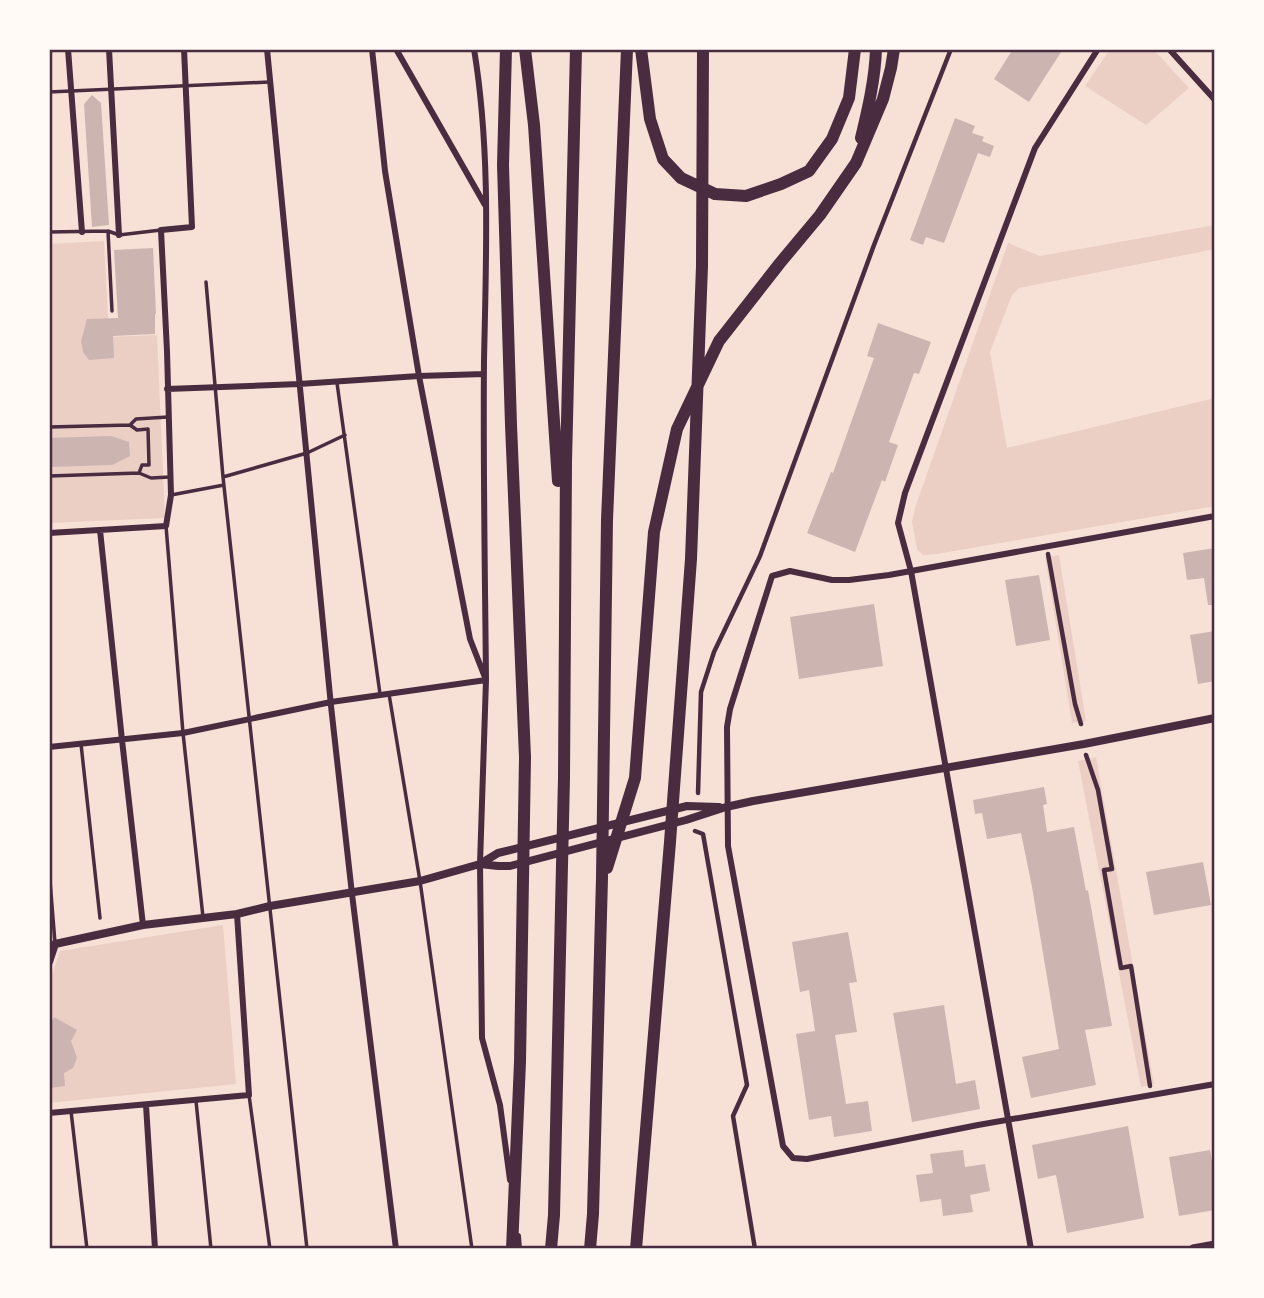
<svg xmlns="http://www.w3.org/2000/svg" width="1264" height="1298" font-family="Mulish,sans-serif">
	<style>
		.green { fill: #ebcfc5 }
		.building { fill: #ccb4b1 }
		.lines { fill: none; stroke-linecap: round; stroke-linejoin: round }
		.service { stroke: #4a2c40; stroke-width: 3.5 }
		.pedestrian { stroke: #4a2c40; stroke-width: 4.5 }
		.minor { stroke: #4a2c40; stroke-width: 6 }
		.tertiary { stroke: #4a2c40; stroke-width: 8 }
		.secondary { stroke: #4a2c40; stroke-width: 9 }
		.motorway { stroke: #4a2c40; stroke-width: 12 }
		.neatline { fill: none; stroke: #4a2c40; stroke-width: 2.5 }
	</style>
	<rect width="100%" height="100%" fill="#f7e1d7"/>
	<path class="green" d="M1110,49h43l36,39 -43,37 -61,-39z
		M1215,225v24l-196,39 -7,7 -22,57 17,96 208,-50v108l-278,48 -14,1 -6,-6 -5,-27 3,-14 93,-265 32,13z
		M104,241l5,96 48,-2 8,183 -116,5v-279z
		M1059,555l27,166 -14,2 -27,-166z
		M1096,757l58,327 -13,3 -63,-326z
		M223,925l13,159 -187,19v-120l11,-32z"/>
	<path class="building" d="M1013,49h50l-34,53 -35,-23z
		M92,95l9,8 8,122 -17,2 -8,-123z
		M955,118l20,8 -3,7 12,4 -2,4 12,5 -4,11 -12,-4 -34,90 -18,-6 -3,8 -13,-5z
		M153,248l3,66h-1v20l-42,2 1,22 -25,2 -6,-8 -2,-11 6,-22 31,-1 -4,-68z
		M878,323l53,19 -12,32 -5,-1 -25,69 9,3 -13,37 -3,-2 -27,72 -48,-19 24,-61 2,1 41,-115 -7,-2z
		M111,436l18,6 1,14 -18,9 -63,2v-29z
		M1215,548v57h-7l-4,-27 -17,2 -4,-27z
		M1039,575l11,65 -34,6 -11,-66z
		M874,604l9,62 -84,13 -9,-62z
		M1215,631v50l-17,3 -8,-49z
		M1044,787l3,17 -4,1 4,27 27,-5 12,64 2,-1 24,136 -27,4 11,55 -65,13 -9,-41 37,-8 -27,-162 -11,-54 -34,6 -5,-26 -7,1 -2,-14z
		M1203,862l8,43 -57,10 -8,-43z
		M848,932l9,50 -8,1 8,49 -22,3 11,69 22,-3 4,30 -38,6 -3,-21 -22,4 -13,-86 19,-3 -6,-41 -9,2 -8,-50z
		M944,1005l12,79 19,-4 5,29 -68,13 -19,-109z
		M54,1017l23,13 -6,11 6,17 -4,10 -9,5 1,13 -16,2v-61z
		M1128,1126l16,92 -77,15 -11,-58 -18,4 -6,-34z
		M963,1150l2,17 20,-3 5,27 -20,4 3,17 -30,4 -2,-17 -21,3 -4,-27 17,-2 -3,-19z
		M1210,1150l5,29v31l-36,6 -10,-59z"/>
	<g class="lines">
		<path class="service" d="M49,92l220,-10
			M108,231l4,80
			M49,232l59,-1 11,4 42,-5
			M206,282l17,195 84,772
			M337,383l43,311
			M130,425l6,-6 32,-2
			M49,427l81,-2 7,5 11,-1 1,36h-7l-3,8 -90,3
			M139,473l12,5 19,-1
			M223,477l84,-24 38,-18
			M171,495l53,-10
			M166,526l17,207 20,184
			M389,694l31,187 52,368
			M81,744l19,174
			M49,868l6,75
			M249,1095l21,154
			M196,1101l15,148
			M71,1111l16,138"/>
		<path class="pedestrian" d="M1048,554l27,150 6,20
			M1086,755l12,35 14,79 -8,1 17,98 10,-2 19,120
			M698,793l3,-101 13,-40 46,-96 114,-311 77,-196
			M695,831l8,3 44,251 -14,31 22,133"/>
		<path class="minor" d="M68,49l14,183
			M109,49l10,186
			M267,49l64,657 21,188 44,355
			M372,49l13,122 34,205 51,263 16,41 -6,184 2,174 18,67 10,75
			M396,49l89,156
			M1169,49l46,51
			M167,389l132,-5 120,-8 65,-2
			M1215,516l-326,59 -40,5h-17l-42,-9 -18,5 -42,133 -3,18 1,119 55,300 10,12 14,1 171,-34 237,-41
			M100,530l22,210 21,185
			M49,533l117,-7 5,-31 -4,-144 -6,-121 31,-3 -8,-178
			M49,747l134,-14 148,-31 155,-22c-1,-106 -3,-213 -2,-319 2,-103 7,-209 -10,-312
			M146,1105l9,144
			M49,1113l200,-18 -12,-181
			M518,1236l1,13
			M1031,1249l-120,-678 -13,-48 7,-30 130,-345 63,-99"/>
		<path class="tertiary" d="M480,864l18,2h12l176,-46 40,-13 27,-6 331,-57 131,-26
			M49,962l6,-18 88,-19 94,-11 33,-8 150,-25 60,-17 18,-11 189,-47 32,1"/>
		<path class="secondary" d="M1193,1249l22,-4"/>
		<path class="motorway" d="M506,49l-3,116 8,260 14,332 -5,305 -8,187
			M525,49l9,76 24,356
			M641,49l9,70 13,40 18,19 34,16 31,2 35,-12 28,-13 23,-32 17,-41 6,-49
			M861,138c7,-29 14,-59 15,-89
			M607,868l28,-90 19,-246 23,-103 42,-88 61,-78 40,-48 36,-52 27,-64 8,-31 3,-19
			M551,1249l3,-34 10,-437 2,-316 10,-413
			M590,1249l3,-35 9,-336 5,-358 20,-471
			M636,1249l34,-407 21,-283 11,-293 1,-217"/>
	</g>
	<rect width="1264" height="1298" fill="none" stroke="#fffaf5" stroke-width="102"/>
	<rect x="51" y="51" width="1162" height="1196" class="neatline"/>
</svg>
